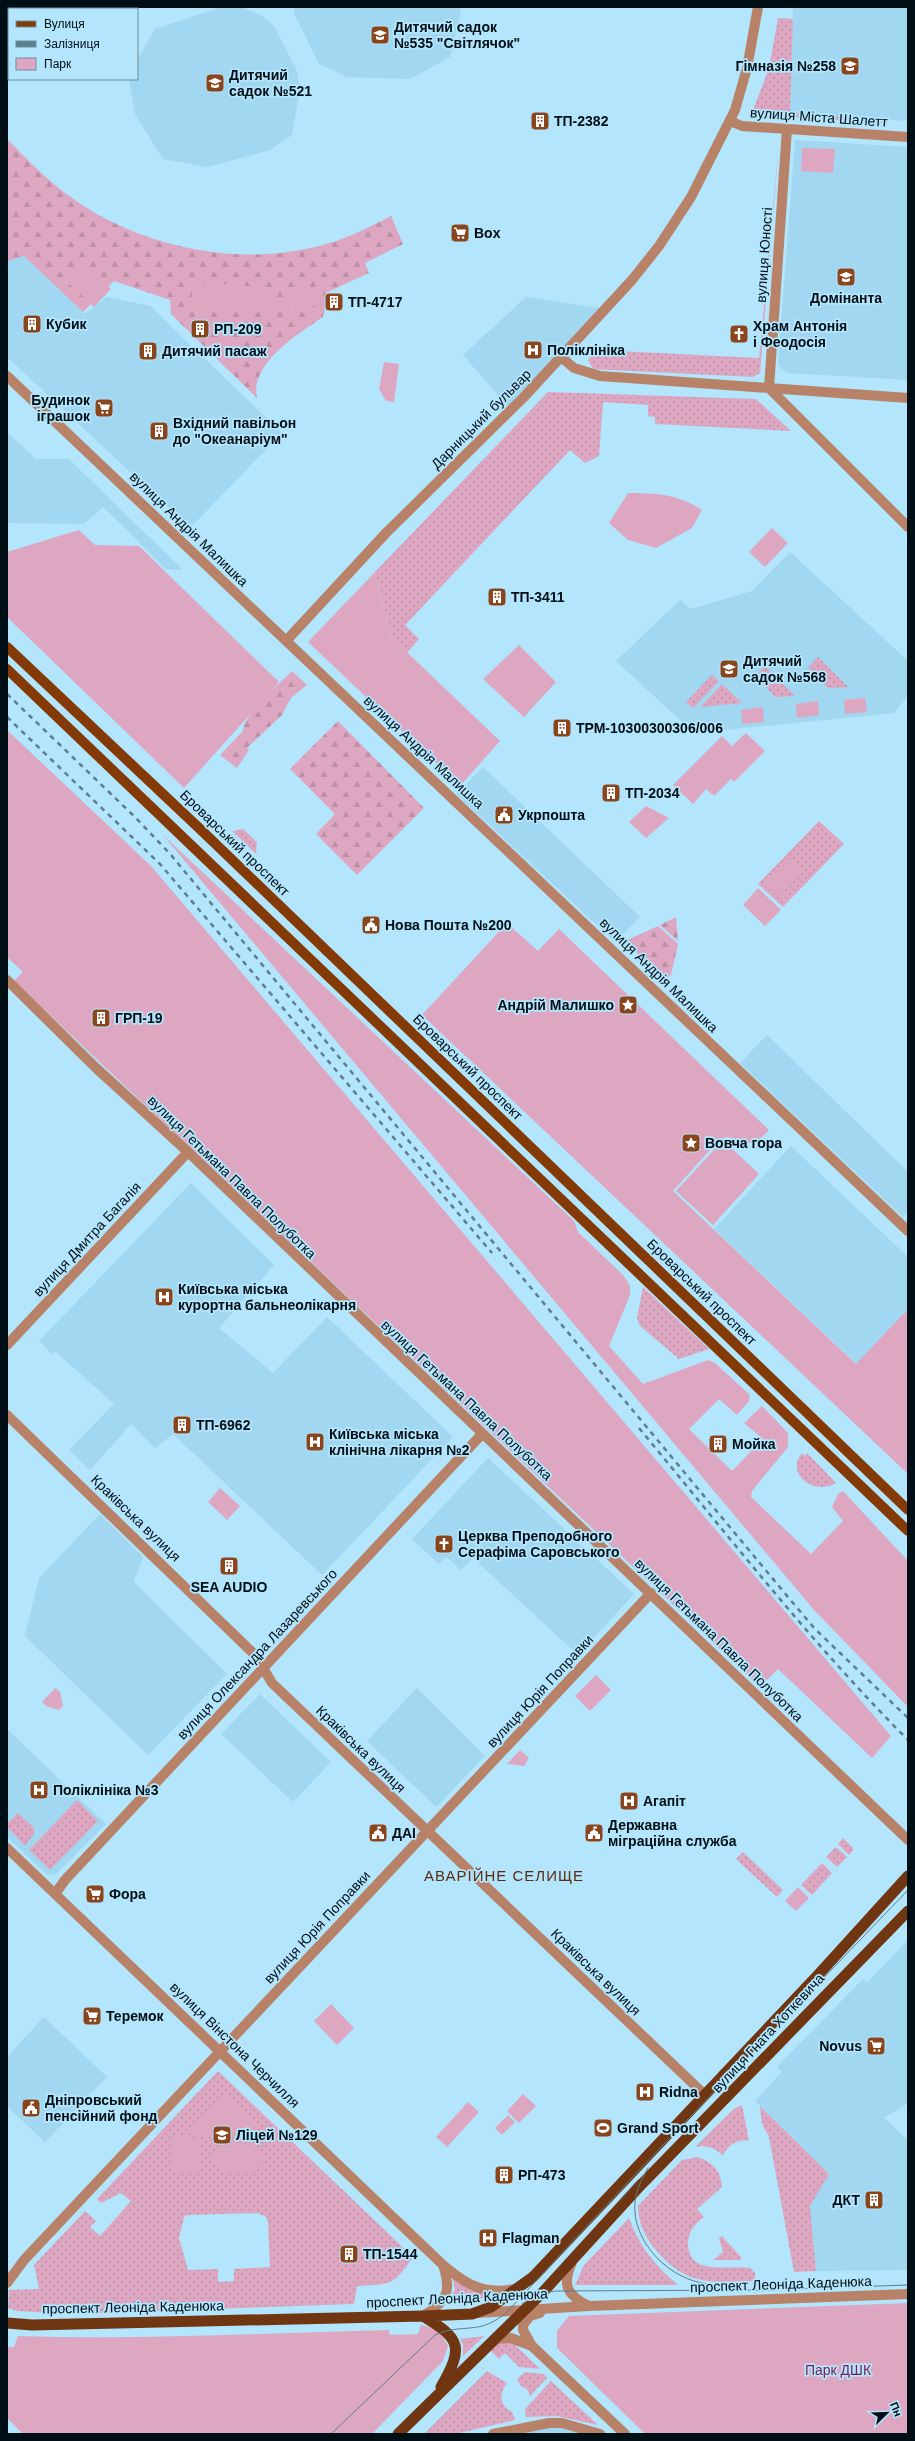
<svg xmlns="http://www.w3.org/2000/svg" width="915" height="2441" font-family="Helvetica,sans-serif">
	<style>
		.built { fill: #a1d7f0 }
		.grass { fill: url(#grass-dots); fill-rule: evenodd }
		.forest { fill: url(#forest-firs) }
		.green { fill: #dda7c2 }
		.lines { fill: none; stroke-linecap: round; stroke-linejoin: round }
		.minor { stroke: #b78267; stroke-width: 10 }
		.tertiary { stroke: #b78267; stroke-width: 10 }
		.primary { stroke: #843a07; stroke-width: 10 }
		.trunk { stroke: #6f3611; stroke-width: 11 }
		.tram { stroke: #5d7e8d; stroke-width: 1 }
		.rail { stroke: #5d7e8d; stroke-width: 2.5; stroke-dasharray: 5 5; stroke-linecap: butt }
		.labels { text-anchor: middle; stroke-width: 3.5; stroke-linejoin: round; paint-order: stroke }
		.poi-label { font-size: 14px; font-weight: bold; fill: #000e16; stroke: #b3e5fc; text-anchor: start }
		.street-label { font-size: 14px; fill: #000e16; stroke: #b3e5fc }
		.park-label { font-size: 14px; fill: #7b1d56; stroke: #b3e5fc }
		.neighbourhood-label { font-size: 15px; letter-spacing: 1px; fill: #5b2c10; stroke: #b3e5fc }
	</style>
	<defs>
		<pattern id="grass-dots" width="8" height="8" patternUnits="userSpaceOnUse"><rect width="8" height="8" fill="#dda7c2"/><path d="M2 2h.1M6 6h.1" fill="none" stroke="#bc8fa6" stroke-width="1.8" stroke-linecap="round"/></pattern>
		<pattern id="forest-firs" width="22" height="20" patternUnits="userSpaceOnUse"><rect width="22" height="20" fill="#dda7c2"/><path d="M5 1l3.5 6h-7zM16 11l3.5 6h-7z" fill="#bc8fa6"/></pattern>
	</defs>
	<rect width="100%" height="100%" fill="#b3e5fc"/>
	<path class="built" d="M221,7h20l20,8 13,11 23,45 3,17 -8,47 -22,15 -62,17 -45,-8 -28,-45 -6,-35h8v-19l18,-31z
		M295,7h165l1,5 -11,45 -40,22 -63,-2 -28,-13 -25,-51z
		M793,7h115v114l-118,-8z
		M795,140l113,7v233l-121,-7 -9,-8z
		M24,255l61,59 22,-17 43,9 132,127 -92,95 -183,-171v-96z
		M526,297l74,11 -92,99 -45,-52z
		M7,432l29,27h33l114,111 -17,-1 -63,-62 -19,17 -77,-1z
		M790,552l118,109v35l-14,17 -200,20 -78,-72 64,-61 11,9 61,-18z
		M483,767l157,150 -25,25 -159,-148z
		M767,1035l141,137v39l-5,6 -163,-154z
		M791,1146l117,111v52l-51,55 -143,-135z
		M191,1183l83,82 -55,63 54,45 54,-56 126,120 -131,138 -149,-141 -18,14 -24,-24 -41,46 -21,-20 45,-46 -59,-53 -3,3 -13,-13z
		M488,1458l146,136 -56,61 -105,-97 -12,12 -15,-13 -7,7 -27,-25z
		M100,1514l43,43 -9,25 93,92 -79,81 -123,-119 14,-58z
		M417,1688l68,68 -49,51 -69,-66z
		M260,1694l71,68 -38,40 -72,-68z
		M7,1729l99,95 -50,50 -9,1 -40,-38z
		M908,1940v162l-8,7 -16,8 24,24v129l-92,1 -6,-65 19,-32 -74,-73 27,-29 -5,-5 86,-88 4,4z
		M44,2017l63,60 -62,65 -38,-36v-49z
		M547,2424l46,10h-92z"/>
	<path class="grass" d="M778,18l15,1 -3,94 93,6v4l-129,-8 -1,-5 16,-42z
		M779,143l-19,230 -7,4 -160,-8 -5,-9 10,-10 161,8z
		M548,392l208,7 35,32 -136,-7v-7l-7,-1v-11l-45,-3 -4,54 -14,7 -15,-13 -165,175 14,14 -12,14 -15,-15 -17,-66z
		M818,657l30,30 -20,1 -20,-20z
		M765,666l30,30 -19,1 -21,-20z
		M712,675l7,6 -26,27 -7,-6z
		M722,684l20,19 -42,4z
		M819,821l25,23 -61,63 -25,-23z
		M243,829l14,13 -1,12 -24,-23z
		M643,1287l66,62 -30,10 -39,-33 -3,-8z
		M802,1453l3,3 2,-3 29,30c-23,13 -51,-10 -34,-30z
		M77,1800l21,21 -48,49 -21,-20z
		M18,1813l16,15v6l-9,12 -18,-19v-3z
		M843,1838l11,11 -5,6 -11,-11z
		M836,1847l11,10 -10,10 -11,-10z
		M743,1852l40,38 -6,7 -41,-38z
		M822,1863l10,10 -20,22 -11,-10z
		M218,2071l195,186c-20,29 -21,27 -56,29l-3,18 -282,10 -55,-3 -9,-3 1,-18 30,-1 -5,-24 51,-54 11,10 -6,6 10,9 31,-35 -10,-8 -20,10 -4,-4zM258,2213l8,4 2,5 2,45 -36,2v12l-16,1v-13l-30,1 -9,-32 5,-21 4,-2z
		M742,2105l7,36c-13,-2 -20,4 -26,14 -9,-7 -17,-11 -28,-8l40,-39z
		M760,2106l69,68 -19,32 6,65 -22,1 -25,-135 -7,-13z
		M698,2157c15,6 23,14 24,30l-25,22 7,8c-10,8 -16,14 -16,28 2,32 42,19 62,23l5,5v8c-47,1 -68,6 -101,-33 -9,-12 -16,-26 -16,-42l44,-46z
		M629,2218c10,28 26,48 49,67h-103l9,-20z
		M722,2236l19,21v3h-28l10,-8 -4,-14z
		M451,2272l43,21 -22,9 -23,2 6,-15z
		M484,2336l-21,20v-12l-3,-5z
		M508,2342l6,2 26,25 -21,-2 -14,-14 -6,6 -9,-9 6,-6z
		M487,2371l20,12c-9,12 -7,23 5,29l3,8 -60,14h-31z
		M525,2372l19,2 3,4 -17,18 -2,-6 -8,-5 -3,-6z
		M551,2381l47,44 -41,-9 -31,1 -1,-8z"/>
	<path class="forest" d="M7,139c19,19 37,38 58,54 74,56 181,78 271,48 19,-6 37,-16 55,-25l12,28 -38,19 4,10 -43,20 2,10 -3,4 -2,10c-24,16 -74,47 -66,81l-86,-84 -1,-14 -56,-19 -31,31 -59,-56 -17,5z
		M292,671l15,14 -16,13 -9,17 -35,33 2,2 -12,18 -17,-13 23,-24c1,-18 36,-47 49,-60z
		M338,721l86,87 -67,67 -41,-41 19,-20 -45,-45z
		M676,917l2,24 -18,-16z
		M658,926l20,18 -7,31 -6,5 -40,-39z"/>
	<path class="green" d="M802,148l33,1 -2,24 -32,-2z
		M85,266l26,23 -17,18 -25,-23z
		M193,282l80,6 -1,23 -81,-5z
		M322,285l3,19 -35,7 -4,-18z
		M225,334l26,24 -23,12 -18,-19z
		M384,362l15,2 -5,38 -8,-1 -7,-12z
		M628,493c28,0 50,1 74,17l-10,18 -36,20 -28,-8 -19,-17z
		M772,528l16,15 -23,24 -16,-15z
		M79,530l16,15 44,1 140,136 -95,106 -177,-171v-65z
		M375,572l17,66 108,103 -40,45 -152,-144z
		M519,645l37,37 -32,35 -41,-38z
		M865,698l2,14 -22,2 -1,-14z
		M818,701l1,14 -22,3 -1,-14z
		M763,707l1,15 -22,2 -1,-14z
		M7,730l144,136 740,870 -19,22 -94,-89 -18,18 -746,-706 9,-9 -16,-15z
		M746,733l19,18 -31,31 -3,-3 -17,17 -8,-7 -13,15 -20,-19 49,-49 10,10z
		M646,806l23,12 -23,20 -17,-16z
		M163,835l411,386 4,11 46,44 6,10v9l-21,51 34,38 65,-24 7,3 35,32 -1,6 -12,14 -18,-16 -30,30 43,42 31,-32 -19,-16 18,-17 26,27v14l-36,44 -1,6 60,57 32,-33 -11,-14 6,-13 5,-3 65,70v146l-94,-97z
		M789,856l15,15 -26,27 -15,-15z
		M758,888l23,22 -16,16 -22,-21z
		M507,923l31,28 21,-22 210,201c-25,28 -30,0 -49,9l-47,52 183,173 52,-55v165l-486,-459z
		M723,1140l36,34 -46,51 -37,-34z
		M220,1488l20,18 -13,14 -19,-18z
		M596,1675l15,15 -21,21 -15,-15z
		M55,1688l5,4 3,14 -4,4 -13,-4 -4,-4z
		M520,1750l9,8 -5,8 -17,-2z
		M798,1887l11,11 -13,13 -11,-10z
		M331,2004l23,24 -17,17 -23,-24z
		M523,2094l13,12 -17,17 -12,-12z
		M225,2095l34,30 -4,11 -67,-2z
		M468,2102l11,10 -32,35 -11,-10z
		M508,2115l7,7 -13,13 -7,-7z
		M173,2137l27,2 -2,34 -27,-1z
		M222,2146c17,0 41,-6 42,17 -8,14 -27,9 -41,10l-10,-9 -1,-8z
		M908,2303v131h-263l-88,-86v-17l12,-15z
		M421,2325c14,2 21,9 27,21l-5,15 -71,73h-349l-16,-16v-71h7l4,-11c124,4 247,-3 371,-6l1,5 28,-1z"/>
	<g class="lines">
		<path class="minor" d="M730,121l12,5 166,11
			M561,357l13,11 26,8 308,22
			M769,388l18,-259
			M769,388l139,139
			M7,980l88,87 93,85 720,688
			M7,1345l181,-193
			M7,1415l249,241 16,27 433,412
			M7,1848l436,417c24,20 40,30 72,24
			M55,1894l10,-14 417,-446
			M7,2283l17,-23 627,-667
			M423,2316c24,-15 29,-24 20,-51
			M493,2434l56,-11h13l38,11"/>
		<path class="tertiary" d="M7,376l901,855
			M286,641l100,-108 137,-135 109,-118 27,-34 32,-49 44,-87 12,-42 11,-61
			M572,2262c-10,23 -6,33 17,44
			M478,2313l111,-7 319,-12
			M494,2339l17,-1 21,8 93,88
			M532,2346l-9,-16v-5l7,-9 10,-3"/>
		<path class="primary" d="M7,647l192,181 709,682
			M7,669l901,862"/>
		<path class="trunk" d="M423,2316c38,23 41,31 18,71
			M7,2323l25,2 391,-9 49,-2 19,-7 42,-30 285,-302 90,-99
			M398,2434l145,-142 95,-104 270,-277"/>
		<path class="tram" d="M648,2168c-6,11 -12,22 -13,34 -4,41 37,80 75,82
			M618,2202l20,-22
			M522,2304l16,-10 18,-3 207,-1 145,-5
			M331,2434l104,-99c28,-13 44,2 73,-24l135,-145 265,-276"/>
		<path class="rail" d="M7,694l129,124 35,37 622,748 22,26 93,89
			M7,717l153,147 332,389
			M639,1428c88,106 172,215 269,312"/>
	</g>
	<defs>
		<symbol id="school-square" viewBox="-11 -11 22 22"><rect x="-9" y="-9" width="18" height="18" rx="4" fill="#8a451d" stroke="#b3e5fc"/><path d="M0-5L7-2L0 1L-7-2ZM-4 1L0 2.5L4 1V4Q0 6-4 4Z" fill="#fff"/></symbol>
		<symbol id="building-square" viewBox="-11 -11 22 22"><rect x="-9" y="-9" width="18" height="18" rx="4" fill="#8a451d" stroke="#b3e5fc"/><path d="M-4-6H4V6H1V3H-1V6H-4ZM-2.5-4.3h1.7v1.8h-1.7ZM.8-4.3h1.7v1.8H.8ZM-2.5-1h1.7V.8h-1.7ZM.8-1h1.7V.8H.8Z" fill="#fff"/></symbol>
		<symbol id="supermarket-square" viewBox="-11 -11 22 22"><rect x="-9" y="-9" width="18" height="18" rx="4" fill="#8a451d" stroke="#b3e5fc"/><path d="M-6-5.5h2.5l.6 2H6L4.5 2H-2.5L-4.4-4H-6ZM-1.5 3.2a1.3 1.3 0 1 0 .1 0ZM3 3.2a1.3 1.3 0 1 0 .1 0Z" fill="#fff"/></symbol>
		<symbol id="church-square" viewBox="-11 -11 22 22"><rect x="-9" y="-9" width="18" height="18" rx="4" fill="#8a451d" stroke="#b3e5fc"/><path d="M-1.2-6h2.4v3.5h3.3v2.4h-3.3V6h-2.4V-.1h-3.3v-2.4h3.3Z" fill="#fff"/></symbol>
		<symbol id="hospital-square" viewBox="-11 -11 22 22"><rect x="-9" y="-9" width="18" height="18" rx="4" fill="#8a451d" stroke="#b3e5fc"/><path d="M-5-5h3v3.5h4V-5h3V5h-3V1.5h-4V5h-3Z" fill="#fff"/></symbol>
		<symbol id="civic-square" viewBox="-11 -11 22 22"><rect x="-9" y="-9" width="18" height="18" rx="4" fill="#8a451d" stroke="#b3e5fc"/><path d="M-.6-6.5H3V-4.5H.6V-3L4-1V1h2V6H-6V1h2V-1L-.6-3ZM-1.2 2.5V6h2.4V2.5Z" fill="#fff"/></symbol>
		<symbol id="sight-square" viewBox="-11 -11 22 22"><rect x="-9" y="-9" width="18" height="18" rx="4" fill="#8a451d" stroke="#b3e5fc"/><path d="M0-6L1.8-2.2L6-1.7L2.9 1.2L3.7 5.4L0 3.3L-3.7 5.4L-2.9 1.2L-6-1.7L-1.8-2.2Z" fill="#fff"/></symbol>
		<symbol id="stadium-square" viewBox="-11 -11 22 22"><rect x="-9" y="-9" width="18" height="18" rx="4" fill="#8a451d" stroke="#b3e5fc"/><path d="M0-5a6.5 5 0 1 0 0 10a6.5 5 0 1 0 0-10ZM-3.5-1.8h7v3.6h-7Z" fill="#fff"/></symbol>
	</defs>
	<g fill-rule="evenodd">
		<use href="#school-square" x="369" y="24" width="22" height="22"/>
		<use href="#school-square" x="839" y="55" width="22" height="22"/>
		<use href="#school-square" x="204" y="72" width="22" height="22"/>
		<use href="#building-square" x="529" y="110" width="22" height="22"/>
		<use href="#supermarket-square" x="449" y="222" width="22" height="22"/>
		<use href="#school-square" x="835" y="266" width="22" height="22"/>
		<use href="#building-square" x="323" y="291" width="22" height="22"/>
		<use href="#building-square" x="21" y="313" width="22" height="22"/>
		<use href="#building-square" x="189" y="318" width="22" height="22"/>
		<use href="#church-square" x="728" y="323" width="22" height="22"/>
		<use href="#hospital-square" x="522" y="339" width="22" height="22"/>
		<use href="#building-square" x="137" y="340" width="22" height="22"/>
		<use href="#supermarket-square" x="93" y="397" width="22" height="22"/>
		<use href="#building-square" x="148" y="420" width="22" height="22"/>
		<use href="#building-square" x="486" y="586" width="22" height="22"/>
		<use href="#school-square" x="718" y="658" width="22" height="22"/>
		<use href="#building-square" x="551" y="717" width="22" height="22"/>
		<use href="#building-square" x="600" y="782" width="22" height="22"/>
		<use href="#civic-square" x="493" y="804" width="22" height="22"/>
		<use href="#civic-square" x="360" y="914" width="22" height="22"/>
		<use href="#sight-square" x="617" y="994" width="22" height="22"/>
		<use href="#building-square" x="90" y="1007" width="22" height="22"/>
		<use href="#sight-square" x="680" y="1132" width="22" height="22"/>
		<use href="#hospital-square" x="153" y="1286" width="22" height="22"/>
		<use href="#building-square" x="171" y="1414" width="22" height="22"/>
		<use href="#hospital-square" x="304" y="1431" width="22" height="22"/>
		<use href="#building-square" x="707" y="1433" width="22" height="22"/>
		<use href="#church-square" x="433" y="1533" width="22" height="22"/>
		<use href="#building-square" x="218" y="1555" width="22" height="22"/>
		<use href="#hospital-square" x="28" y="1779" width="22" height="22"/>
		<use href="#hospital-square" x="618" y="1790" width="22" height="22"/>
		<use href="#civic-square" x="367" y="1822" width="22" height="22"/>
		<use href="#civic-square" x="583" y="1822" width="22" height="22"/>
		<use href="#supermarket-square" x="84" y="1883" width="22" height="22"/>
		<use href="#supermarket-square" x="81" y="2005" width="22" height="22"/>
		<use href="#supermarket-square" x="865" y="2035" width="22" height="22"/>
		<use href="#hospital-square" x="634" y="2081" width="22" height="22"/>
		<use href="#civic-square" x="20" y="2097" width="22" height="22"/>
		<use href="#stadium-square" x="592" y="2117" width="22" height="22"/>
		<use href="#school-square" x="211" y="2124" width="22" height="22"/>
		<use href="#building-square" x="493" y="2164" width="22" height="22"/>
		<use href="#building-square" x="863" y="2189" width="22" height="22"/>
		<use href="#hospital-square" x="477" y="2227" width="22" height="22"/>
		<use href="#building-square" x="338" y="2243" width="22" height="22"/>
	</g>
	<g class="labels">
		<g class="poi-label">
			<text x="394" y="32">Дитячий садок<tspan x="394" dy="16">№535 "Світлячок"</tspan></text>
			<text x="836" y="71" text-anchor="end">Гімназія №258</text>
			<text x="229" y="80">Дитячий<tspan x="229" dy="16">садок №521</tspan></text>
			<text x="554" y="126">ТП-2382</text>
			<text x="474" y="238">Box</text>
			<text x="846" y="303" text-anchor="middle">Домінанта</text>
			<text x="348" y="307">ТП-4717</text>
			<text x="46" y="329">Кубик</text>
			<text x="753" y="331">Храм Антонія<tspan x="753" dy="16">і Феодосія</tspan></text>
			<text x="214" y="334">РП-209</text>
			<text x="547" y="355">Поліклініка</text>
			<text x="162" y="356">Дитячий пасаж</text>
			<text x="90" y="405" text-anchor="end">Будинок<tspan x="90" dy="16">іграшок</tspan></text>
			<text x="173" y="428">Вхідний павільон<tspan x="173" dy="16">до "Океанаріум"</tspan></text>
			<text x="511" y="602">ТП-3411</text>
			<text x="743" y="666">Дитячий<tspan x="743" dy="16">садок №568</tspan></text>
			<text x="576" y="733">ТРМ-10300300306/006</text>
			<text x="625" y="798">ТП-2034</text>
			<text x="518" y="820">Укрпошта</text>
			<text x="385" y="930">Нова Пошта №200</text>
			<text x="614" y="1010" text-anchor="end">Андрій Малишко</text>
			<text x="115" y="1023">ГРП-19</text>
			<text x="705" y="1148">Вовча гора</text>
			<text x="178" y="1294">Київська міська<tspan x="178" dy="16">курортна бальнеолікарня</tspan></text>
			<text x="196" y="1430">ТП-6962</text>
			<text x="329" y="1439">Київська міська<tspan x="329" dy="16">клінічна лікарня №2</tspan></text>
			<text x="732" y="1449">Мойка</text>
			<text x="458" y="1541">Церква Преподобного<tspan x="458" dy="16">Серафіма Саровського</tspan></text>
			<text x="229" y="1592" text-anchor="middle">SEA AUDIO</text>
			<text x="53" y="1795">Поліклініка №3</text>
			<text x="643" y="1806">Агапіт</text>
			<text x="608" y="1830">Державна<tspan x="608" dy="16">міграційна служба</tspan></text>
			<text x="392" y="1838">ДАІ</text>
			<text x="109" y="1899">Фора</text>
			<text x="106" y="2021">Теремок</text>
			<text x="862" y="2051" text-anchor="end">Novus</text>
			<text x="659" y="2097">Ridna</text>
			<text x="45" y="2105">Дніпровський<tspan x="45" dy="16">пенсійний фонд</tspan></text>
			<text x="617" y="2133">Grand Sport</text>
			<text x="236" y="2140">Ліцей №129</text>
			<text x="518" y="2180">РП-473</text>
			<text x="860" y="2205" text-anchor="end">ДКТ</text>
			<text x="502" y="2243">Flagman</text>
			<text x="363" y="2259">ТП-1544</text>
		</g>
		<g class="street-label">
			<text transform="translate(819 117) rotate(4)" y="5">вулиця Міста Шалетт</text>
			<text transform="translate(764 255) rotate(-86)" y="5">вулиця Юності</text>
			<text transform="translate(481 419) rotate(-45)" y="5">Дарницький бульвар</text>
			<text transform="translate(189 529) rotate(44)" y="5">вулиця Андрія Малишка</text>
			<text transform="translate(424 752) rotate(43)" y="5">вулиця Андрія Малишка</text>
			<text transform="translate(235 843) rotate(44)" y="5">Броварський проспект</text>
			<text transform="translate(659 975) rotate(44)" y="5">вулиця Андрія Малишка</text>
			<text transform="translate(468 1067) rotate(44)" y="5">Броварський проспект</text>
			<text transform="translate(232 1177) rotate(44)" y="5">вулиця Гетьмана Павла Полуботка</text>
			<text transform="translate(87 1239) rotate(-47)" y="5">вулиця Дмитра Багалія</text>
			<text transform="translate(702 1292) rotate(44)" y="5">Броварський проспект</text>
			<text transform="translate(467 1400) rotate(43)" y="5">вулиця Гетьмана Павла Полуботка</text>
			<text transform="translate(136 1518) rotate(44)" y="5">Краківська вулиця</text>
			<text transform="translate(719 1640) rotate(44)" y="5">вулиця Гетьмана Павла Полуботка</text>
			<text transform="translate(257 1654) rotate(-47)" y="5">вулиця Олександра Лазаревського</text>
			<text transform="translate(540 1691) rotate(-47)" y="5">вулиця Юрія Поправки</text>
			<text transform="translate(361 1749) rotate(44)" y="5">Краківська вулиця</text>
			<text transform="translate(317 1927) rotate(-47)" y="5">вулиця Юрія Поправки</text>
			<text transform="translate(596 1972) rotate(44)" y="5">Краківська вулиця</text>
			<text transform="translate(768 2033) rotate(-47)" y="5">вулиця Гната Хоткевича</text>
			<text transform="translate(235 2045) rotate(44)" y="5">вулиця Вінстона Черчилля</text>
			<text transform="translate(781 2284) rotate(-2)" y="5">проспект Леоніда Каденюка</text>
			<text transform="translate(457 2298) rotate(-3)" y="5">проспект Леоніда Каденюка</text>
			<text transform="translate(133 2307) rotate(-1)" y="5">проспект Леоніда Каденюка</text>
		</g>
		<g class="park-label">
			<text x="838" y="2375">Парк ДШК</text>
		</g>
		<g class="neighbourhood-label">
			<text x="504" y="1881">АВАРІЙНЕ СЕЛИЩЕ</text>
		</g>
	</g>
	<rect width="915" height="2441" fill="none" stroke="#000e16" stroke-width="16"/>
	<rect x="8" y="8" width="130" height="72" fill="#b3e5fc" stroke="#6b8fa0"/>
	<rect x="16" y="21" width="20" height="6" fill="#843a07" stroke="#6b8fa0"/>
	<text x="44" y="28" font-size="12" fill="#000e16">Вулиця</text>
	<rect x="16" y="41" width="20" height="6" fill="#5d7e8d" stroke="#6b8fa0"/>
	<text x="44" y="48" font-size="12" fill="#000e16">Залізниця</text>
	<rect x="16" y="58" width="20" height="12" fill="#dda7c2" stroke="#6b8fa0"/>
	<text x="44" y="68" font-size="12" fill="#000e16">Парк</text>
	<g transform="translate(887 2413) rotate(67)" stroke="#b3e5fc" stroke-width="3" paint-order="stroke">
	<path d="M0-3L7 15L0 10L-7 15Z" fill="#000e16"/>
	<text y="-6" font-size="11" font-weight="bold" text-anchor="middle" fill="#000e16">Пн</text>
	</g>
</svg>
